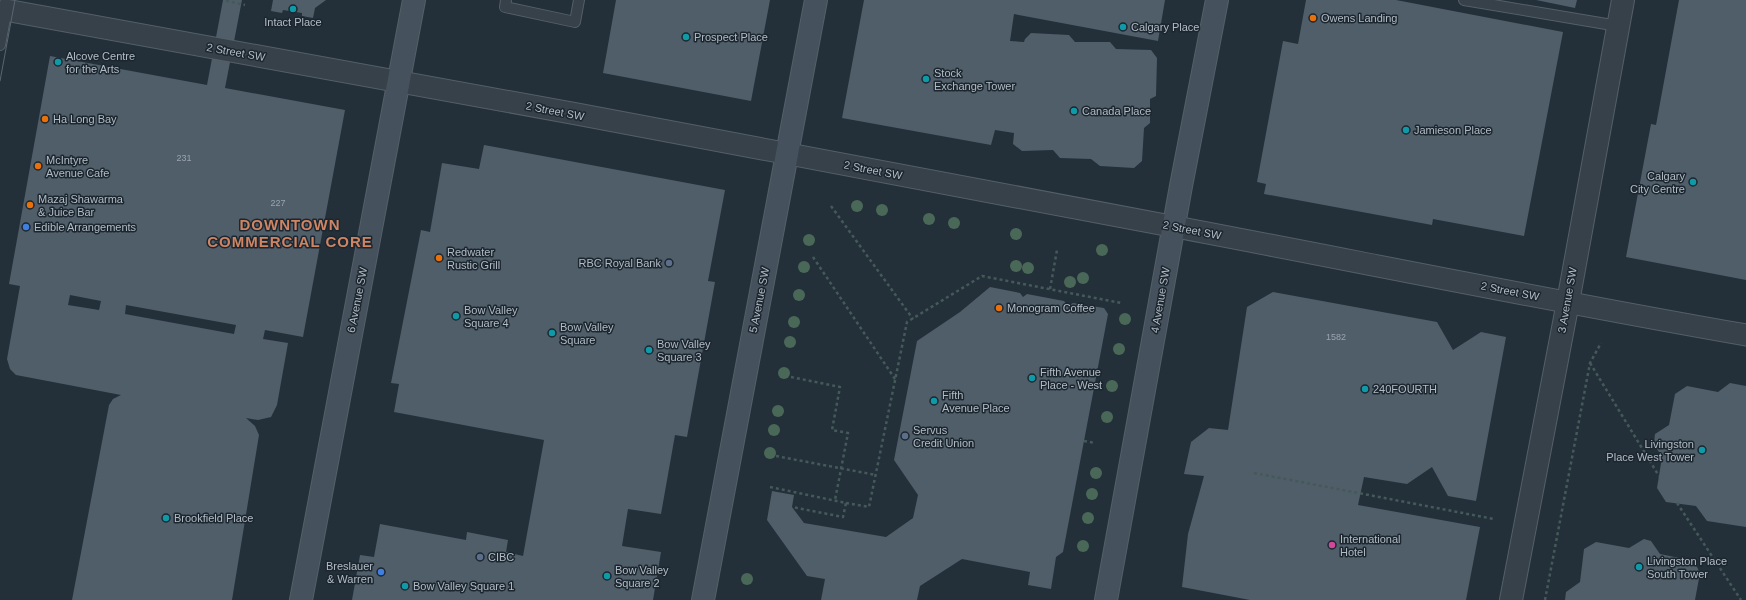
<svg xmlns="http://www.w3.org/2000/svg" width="1746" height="600" font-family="Arial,sans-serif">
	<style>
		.building { fill: #505e6a; fill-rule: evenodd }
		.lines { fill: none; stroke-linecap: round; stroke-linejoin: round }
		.service-casing { stroke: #555f68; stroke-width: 12 }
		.minor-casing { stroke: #555f68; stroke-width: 23 }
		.tertiary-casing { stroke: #555f68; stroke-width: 24 }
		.secondary-casing { stroke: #555f68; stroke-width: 24 }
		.path { stroke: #455959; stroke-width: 2.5; stroke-dasharray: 3 3; stroke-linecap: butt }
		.service { stroke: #37414a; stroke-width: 10 }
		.minor { stroke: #37414a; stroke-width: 21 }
		.tertiary { stroke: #37414a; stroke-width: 22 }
		.secondary { stroke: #45515d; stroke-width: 22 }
		.tram { stroke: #596671; stroke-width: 1 }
		.tree { fill: #4a6857 }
		.culture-dot { fill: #0f9aa8; stroke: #1c262f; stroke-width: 1.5 }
		.food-dot { fill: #e8710a; stroke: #1c262f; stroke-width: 1.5 }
		.shop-dot { fill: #3f7fe0; stroke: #1c262f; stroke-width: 1.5 }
		.service-dot { fill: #5c6f8a; stroke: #1c262f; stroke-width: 1.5 }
		.hotel-dot { fill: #d1479c; stroke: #1c262f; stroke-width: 1.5 }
		.labels { text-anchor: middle; stroke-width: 3; stroke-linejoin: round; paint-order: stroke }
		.number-label { font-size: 9px; fill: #9aa4af }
		.poi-label { font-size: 11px; fill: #b2bcc6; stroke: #1c262f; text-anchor: start }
		.street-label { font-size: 11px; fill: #b2bcc6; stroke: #1c262f }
		.district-label { font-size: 15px; font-weight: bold; letter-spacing: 1px; fill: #cf8564; stroke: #1c262f }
	</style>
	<rect width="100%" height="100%" fill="#23303a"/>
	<path class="building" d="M223,0h19l-17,88 120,22 -42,227 -38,-7 -2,9 25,4 -11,62 -6,12 -13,3 -12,-2 9,8 4,9 -27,165h-160l37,-195 4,-6 8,-4 -105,-20 -6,-6 -3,-10 13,-73 -11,-2 41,-228 157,29zM70,295l31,6 -2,9 -31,-5zM126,305l110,20 -2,9 -109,-20z
		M273,0h53l-11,8 -2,10 -11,-2v-3l-19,-3 -1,3 -11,-2z
		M616,0h154l-19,101 -148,-28z
		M864,0h301l-7,41 -144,-27 -4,27 14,1 1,-3 6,-6 38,2 6,7h35l6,7 35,1 6,8 -1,38 -6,3v24l-6,5 -2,33 -8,7 -34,-2 -9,-7 -31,-1 -7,-8 -31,1 -9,-7 1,-11 -19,-3 -4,15 -149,-27z
		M1306,0h90l167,32 -39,204 -91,-17 -1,6 -168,-31 2,-10 -9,-2 26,-141 15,3z
		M1536,0h41l-2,8z
		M1679,0h67v280l-120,-23 25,-133 5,1z
		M484,145l241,45 -17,91 7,1 -28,155 -12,-2 -14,79 -33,-5 -6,37 39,6 -8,48h-301l8,-45 14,2 6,-33 86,16 1,-8 41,8 -2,12 17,4 21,-116 -150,-28 5,-28 -8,-1 30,-153 9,2 12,-69 37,6z
		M990,287l30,6 3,4 4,-3 37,7 4,5 5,-3 31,5 4,6 -45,238 -7,5 -5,32 -23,-4 2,-13 -68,-13 -42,27 -3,14h-96l4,-21 -18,-3 -40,-56 5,-29 22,4 -2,12 12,16 82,14 27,-19 5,-23 -24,-35 23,-119 43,-29z
		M1273,292l164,30 16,28 28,-18 25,5 -30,164 -28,-5 -16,-29 -25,17 -43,-7 -6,28 122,22 -14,73h-216l-68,-13 6,-53 16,-58 -20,-2 7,-32 18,-14 19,2 19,-123z
		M1730,383l16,3v141l-39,-6 -11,-15 -30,-4 -9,-14 5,-31 -8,-13 1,-10 14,-9 6,-31 12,-8 31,6z
		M1644,539l7,2 9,13 34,7 6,12 -5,27h-130l1,-8 14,-10 4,-33 12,-7 33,6z"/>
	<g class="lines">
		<defs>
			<path id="service" d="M506,0l-1,7 70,15 4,-22
				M1464,0l154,26
				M0,45l7,-37"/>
			<path id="minor" d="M0,9c392,70 785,143 1176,218 190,36 380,75 570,108"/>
			<path id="tertiary" d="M1511,600l57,-298 55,-302"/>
			<path id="secondary" d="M301,600l113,-600
				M703,600l113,-600
				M1106,600l75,-414 36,-186"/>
		</defs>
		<use href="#service" class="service-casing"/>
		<use href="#minor" class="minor-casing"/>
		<use href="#tertiary" class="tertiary-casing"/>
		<use href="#secondary" class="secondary-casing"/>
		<path class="path" d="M227,0v1l18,4
			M831,206l82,113
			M813,257l82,122
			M1050,289l7,-39
			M1590,363l69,113
			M791,377l49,10 -8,43 16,3 -13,67
			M1084,441l11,2
			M776,456l100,19
			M1254,473l240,46
			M770,487l76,16 -3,14 -51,-10
			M846,503l23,4 38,-185 75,-46 139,27
			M1677,503l64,97
			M1545,600l45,-237 11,-20"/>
		<use href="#service" class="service"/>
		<use href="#minor" class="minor"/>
		<use href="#tertiary" class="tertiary"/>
		<use href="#secondary" class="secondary"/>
		<path class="tram" d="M0,1v-1
			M0,81l15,-81"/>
	</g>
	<g class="tree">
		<circle cx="857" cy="206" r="6"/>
		<circle cx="882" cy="210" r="6"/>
		<circle cx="929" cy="219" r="6"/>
		<circle cx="954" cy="223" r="6"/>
		<circle cx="1016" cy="234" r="6"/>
		<circle cx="809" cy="240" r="6"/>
		<circle cx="1102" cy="250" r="6"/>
		<circle cx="1016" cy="266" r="6"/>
		<circle cx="804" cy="267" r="6"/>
		<circle cx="1028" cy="268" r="6"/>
		<circle cx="1083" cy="278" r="6"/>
		<circle cx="1070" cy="282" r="6"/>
		<circle cx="799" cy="295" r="6"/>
		<circle cx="1125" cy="319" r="6"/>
		<circle cx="794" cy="322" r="6"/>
		<circle cx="790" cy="342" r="6"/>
		<circle cx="1119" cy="349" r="6"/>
		<circle cx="784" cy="373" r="6"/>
		<circle cx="1112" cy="386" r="6"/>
		<circle cx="778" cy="411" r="6"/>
		<circle cx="1107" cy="417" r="6"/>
		<circle cx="774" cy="430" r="6"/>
		<circle cx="770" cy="453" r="6"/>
		<circle cx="1096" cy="473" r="6"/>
		<circle cx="1092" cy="494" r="6"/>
		<circle cx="1088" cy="518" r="6"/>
		<circle cx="1083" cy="546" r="6"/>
		<circle cx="747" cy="579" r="6"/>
	</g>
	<g class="culture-dot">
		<circle cx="293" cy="9" r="4"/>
		<circle cx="1123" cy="27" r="4"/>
		<circle cx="686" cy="37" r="4"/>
		<circle cx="58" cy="62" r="4"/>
		<circle cx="926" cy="79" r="4"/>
		<circle cx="1074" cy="111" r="4"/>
		<circle cx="1406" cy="130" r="4"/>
		<circle cx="1693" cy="182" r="4"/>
		<circle cx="456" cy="316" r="4"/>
		<circle cx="552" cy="333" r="4"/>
		<circle cx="649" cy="350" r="4"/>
		<circle cx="1032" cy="378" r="4"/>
		<circle cx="1365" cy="389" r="4"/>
		<circle cx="934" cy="401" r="4"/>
		<circle cx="1702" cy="450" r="4"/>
		<circle cx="166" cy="518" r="4"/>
		<circle cx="1639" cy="567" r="4"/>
		<circle cx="607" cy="576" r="4"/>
		<circle cx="405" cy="586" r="4"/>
	</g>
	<g class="food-dot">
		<circle cx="1313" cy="18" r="4"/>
		<circle cx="45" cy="119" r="4"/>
		<circle cx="38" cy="166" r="4"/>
		<circle cx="30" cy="205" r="4"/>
		<circle cx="439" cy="258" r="4"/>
		<circle cx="999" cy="308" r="4"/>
	</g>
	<g class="shop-dot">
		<circle cx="26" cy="227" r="4"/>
		<circle cx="381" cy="572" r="4"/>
	</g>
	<g class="service-dot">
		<circle cx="669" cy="263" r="4"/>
		<circle cx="905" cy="436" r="4"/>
		<circle cx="480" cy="557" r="4"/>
	</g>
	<circle class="hotel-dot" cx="1332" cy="545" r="4"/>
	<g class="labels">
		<g class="number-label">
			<text x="184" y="161">231</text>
			<text x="278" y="206">227</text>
			<text x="1336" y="340">1582</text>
		</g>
		<g class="poi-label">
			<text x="1321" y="22">Owens Landing</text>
			<text x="293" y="26" text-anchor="middle">Intact Place</text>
			<text x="1131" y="31">Calgary Place</text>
			<text x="694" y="41">Prospect Place</text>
			<text x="66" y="60">Alcove Centre<tspan x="66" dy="13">for the Arts</tspan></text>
			<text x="934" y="77">Stock<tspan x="934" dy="13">Exchange Tower</tspan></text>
			<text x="1082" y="115">Canada Place</text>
			<text x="53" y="123">Ha Long Bay</text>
			<text x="1414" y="134">Jamieson Place</text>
			<text x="46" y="164">McIntyre<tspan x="46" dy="13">Avenue Cafe</tspan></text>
			<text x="1685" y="180" text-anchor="end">Calgary<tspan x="1685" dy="13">City Centre</tspan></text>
			<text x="38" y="203">Mazaj Shawarma<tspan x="38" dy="13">&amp; Juice Bar</tspan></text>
			<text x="34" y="231">Edible Arrangements</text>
			<text x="447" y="256">Redwater<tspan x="447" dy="13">Rustic Grill</tspan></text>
			<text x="661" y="267" text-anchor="end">RBC Royal Bank</text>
			<text x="1007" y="312">Monogram Coffee</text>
			<text x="464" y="314">Bow Valley<tspan x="464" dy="13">Square 4</tspan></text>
			<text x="560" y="331">Bow Valley<tspan x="560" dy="13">Square</tspan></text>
			<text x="657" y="348">Bow Valley<tspan x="657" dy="13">Square 3</tspan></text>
			<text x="1040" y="376">Fifth Avenue<tspan x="1040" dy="13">Place - West</tspan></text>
			<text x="1373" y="393">240FOURTH</text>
			<text x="942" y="399">Fifth<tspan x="942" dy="13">Avenue Place</tspan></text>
			<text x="913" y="434">Servus<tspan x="913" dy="13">Credit Union</tspan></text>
			<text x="1694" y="448" text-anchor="end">Livingston<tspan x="1694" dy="13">Place West Tower</tspan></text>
			<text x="174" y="522">Brookfield Place</text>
			<text x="1340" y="543">International<tspan x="1340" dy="13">Hotel</tspan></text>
			<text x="488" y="561">CIBC</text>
			<text x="1647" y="565">Livingston Place<tspan x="1647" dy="13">South Tower</tspan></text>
			<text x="373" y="570" text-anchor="end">Breslauer<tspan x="373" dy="13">&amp; Warren</tspan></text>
			<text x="615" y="574">Bow Valley<tspan x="615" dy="13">Square 2</tspan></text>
			<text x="413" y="590">Bow Valley Square 1</text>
		</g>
		<g class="street-label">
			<text transform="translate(236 52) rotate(10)" y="4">2 Street SW</text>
			<text transform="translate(555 111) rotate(11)" y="4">2 Street SW</text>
			<text transform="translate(873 170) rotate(11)" y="4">2 Street SW</text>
			<text transform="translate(1192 230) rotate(11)" y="4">2 Street SW</text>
			<text transform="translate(1510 291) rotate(11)" y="4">2 Street SW</text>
			<text transform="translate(357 300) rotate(-79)" y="4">6 Avenue SW</text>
			<text transform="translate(759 300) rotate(-79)" y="4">5 Avenue SW</text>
			<text transform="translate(1160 300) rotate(-80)" y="4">4 Avenue SW</text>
			<text transform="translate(1567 300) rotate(-80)" y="4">3 Avenue SW</text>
		</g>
		<g class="district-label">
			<text x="290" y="230">DOWNTOWN<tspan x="290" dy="17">COMMERCIAL CORE</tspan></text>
		</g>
	</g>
</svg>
